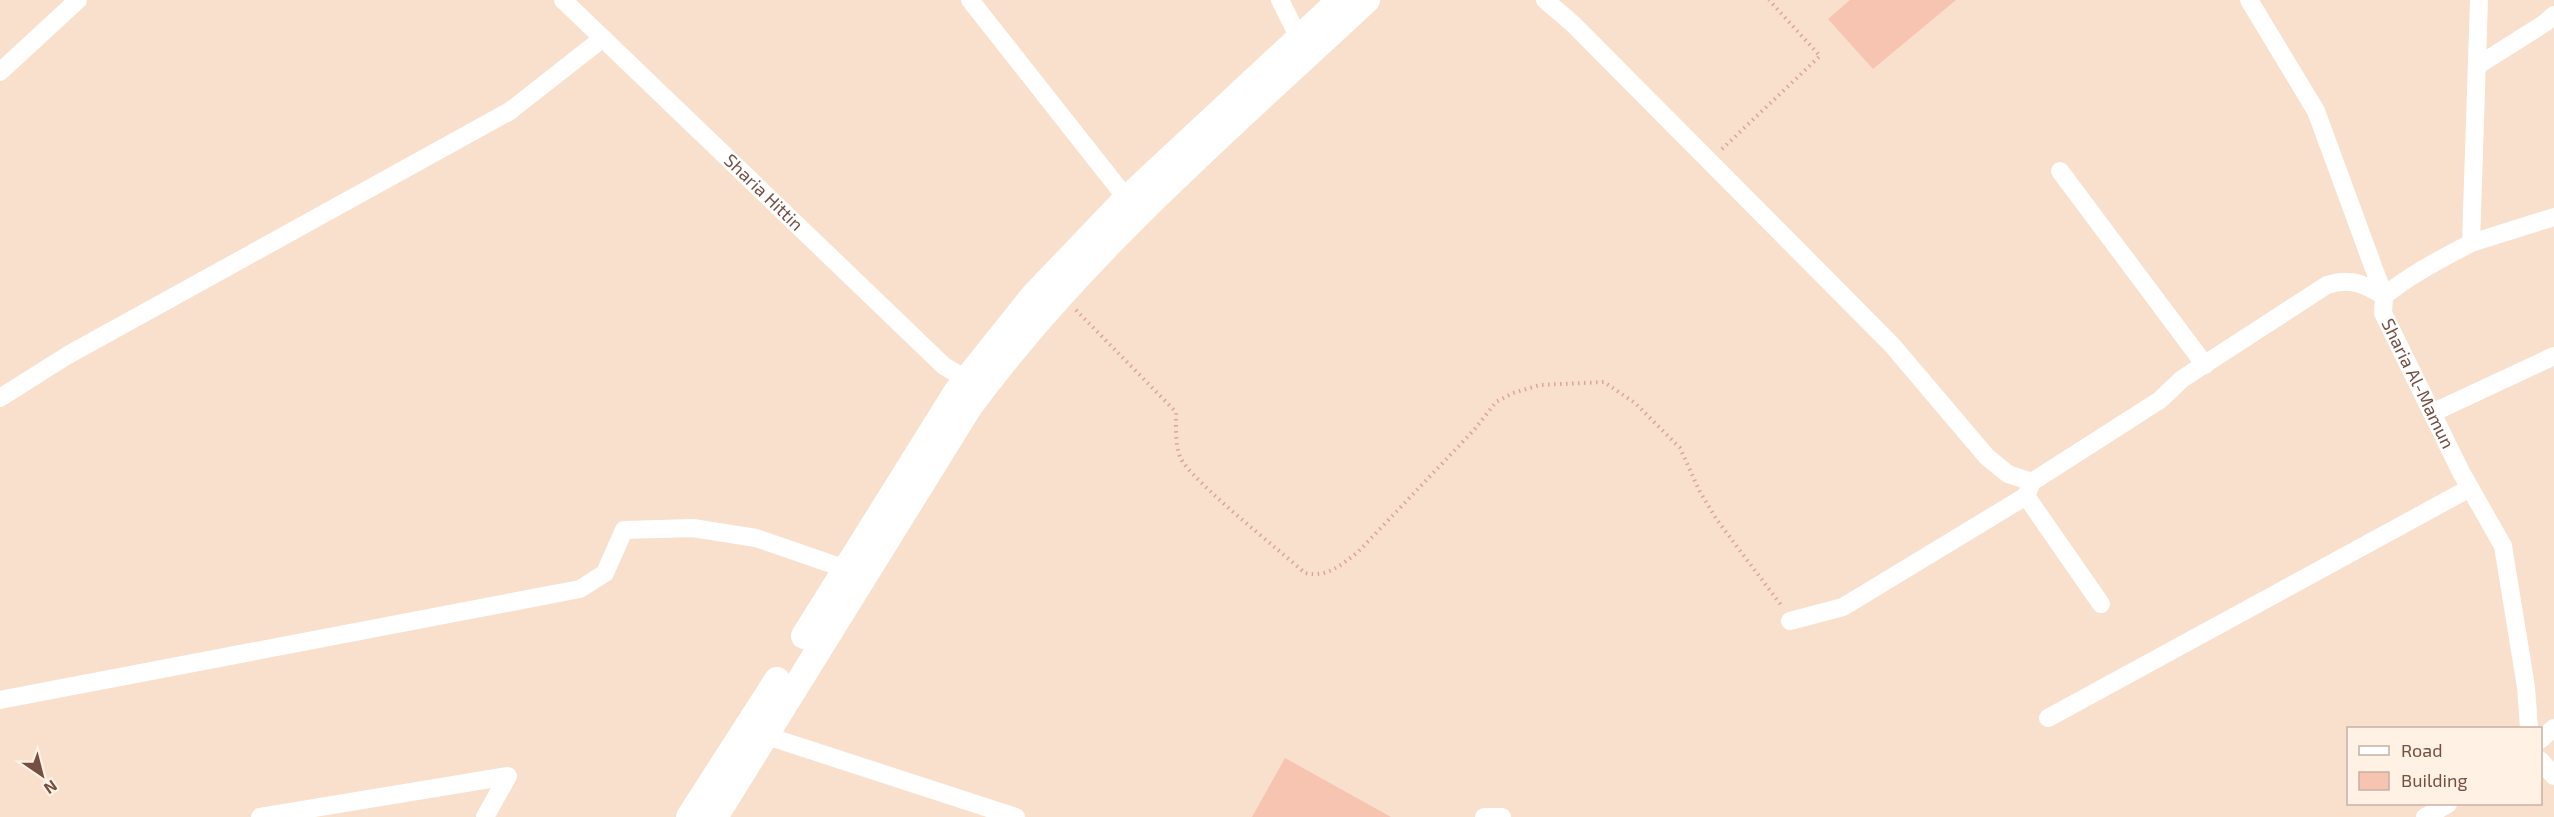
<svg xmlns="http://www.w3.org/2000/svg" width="2554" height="817" font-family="'Exo 2',sans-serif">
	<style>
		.residential { fill: #f8e0cd; fill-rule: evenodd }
		.building { fill: #f6c4b1 }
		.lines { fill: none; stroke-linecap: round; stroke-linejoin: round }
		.path { stroke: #daa795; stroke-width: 4; stroke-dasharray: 1.5 4.5; stroke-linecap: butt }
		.minor { stroke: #fff; stroke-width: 18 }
		.secondary { stroke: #fff; stroke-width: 26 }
		.labels { text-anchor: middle; stroke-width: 6; stroke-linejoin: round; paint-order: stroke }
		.street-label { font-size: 18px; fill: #754f43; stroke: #fff1e4 }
	</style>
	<rect width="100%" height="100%" fill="#feeddc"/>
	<path class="residential" d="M0,0h2554v817h-2554zM2348,728h192v76h-192z"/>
	<path class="building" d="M1850,0h106l-83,69 -45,-50z
		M1285,758l106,59h-139z"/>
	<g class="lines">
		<path class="path" d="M1722,149l98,-93 -51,-56
			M1076,310l100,102c0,15 -1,31 4,45 9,22 103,96 125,116 22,5 36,-8 53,-21l116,-122 22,-28 17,-9 27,-8 64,-3 31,21 45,45 20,44 17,28 64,85"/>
		<g class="minor">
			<path id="s1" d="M563,0l381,366 22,13"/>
			<path d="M970,0l157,199"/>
			<path d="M1280,0l19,38"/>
			<path d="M1545,0l28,24 319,321 95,112 21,17 24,8"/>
			<path d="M2249,0l67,111 68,185"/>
			<path id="s2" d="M2479,0l-8,243c-30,16 -60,31 -87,53l-1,17 78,159 42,74 23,141 3,41"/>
			<path d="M2477,66l68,-43 9,-8"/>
			<path d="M0,72l78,-72"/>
			<path d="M2060,171l145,194"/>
			<path d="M2471,243l83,-26"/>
			<path d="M0,398l68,-43 442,-244 93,-73"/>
			<path d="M2432,413l122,-57"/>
			<path d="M2101,604l-75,-108 6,-14 128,-82 22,-21 145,-94c23,-8 37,-1 57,11"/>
			<path d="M1790,621l53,-14 183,-111"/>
			<path d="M0,700l580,-111 25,-16 19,-43 69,-2 63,10 90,31"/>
			<path d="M2048,718l422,-230"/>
			<path d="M764,735l252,82"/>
			<path d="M2540,740l14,-12"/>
			<path d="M2540,760l14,16"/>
			<path d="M260,817l248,-41 -23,41"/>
			<path d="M1484,817h18"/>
			<path d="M2425,817l23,-13"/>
		</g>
		<path class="secondary" d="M804,636l153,-245 76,-95 88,-92 219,-204
			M689,817l88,-137
			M715,817l255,-411c113,-153 259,-277 397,-406"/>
	</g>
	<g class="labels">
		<g class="street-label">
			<text dy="6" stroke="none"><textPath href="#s1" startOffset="278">Sharia Hittin</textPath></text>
			<text dy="6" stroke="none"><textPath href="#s2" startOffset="441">Sharia Al-Mamun</textPath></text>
		</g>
	</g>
	<rect x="2347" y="727" width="195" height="78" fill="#fff1e4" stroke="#c8b0a4" stroke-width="1.5"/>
	<rect x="2359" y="746" width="30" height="9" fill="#ffffff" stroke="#c8b0a4" stroke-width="1.5"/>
	<text x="2401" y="757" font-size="18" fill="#754f43">Road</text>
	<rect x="2359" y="772" width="30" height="18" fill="#f6c4b1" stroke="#c8b0a4" stroke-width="1.5"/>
	<text x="2401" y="787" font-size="18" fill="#754f43">Building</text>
	<g transform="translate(42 775) rotate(145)" stroke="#fff1e4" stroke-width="4.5" paint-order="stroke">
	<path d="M0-4.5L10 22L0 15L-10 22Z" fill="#754f43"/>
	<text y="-9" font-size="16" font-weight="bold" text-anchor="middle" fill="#754f43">N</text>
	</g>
</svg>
